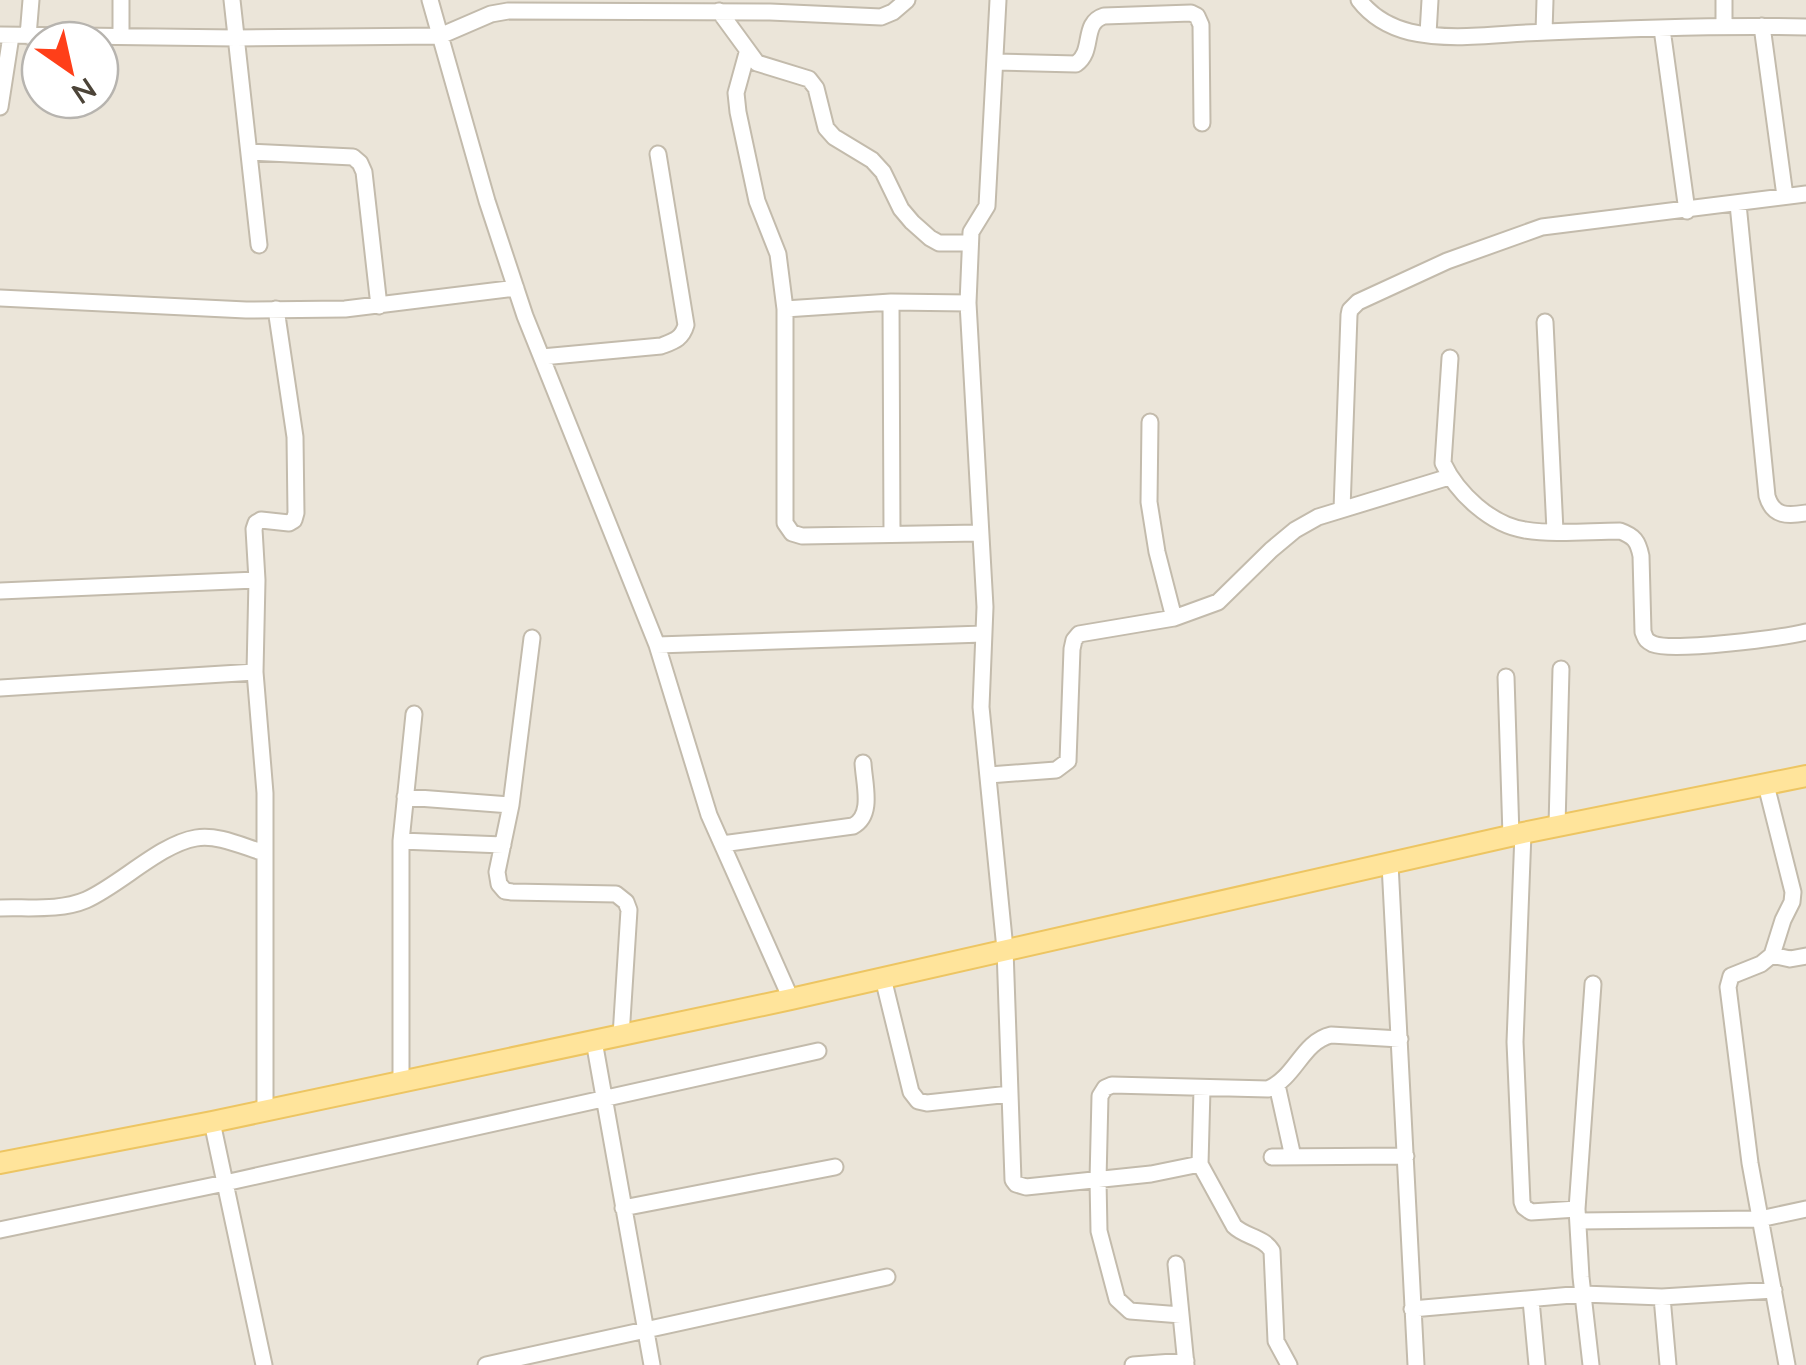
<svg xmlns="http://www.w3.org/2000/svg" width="1806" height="1365" font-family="Lato,sans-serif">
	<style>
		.residential { fill: #ebe5d9; fill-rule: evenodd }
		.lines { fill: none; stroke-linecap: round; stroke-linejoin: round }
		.minor-casing { stroke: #c3bbac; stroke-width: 19 }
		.major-casing { stroke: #edc562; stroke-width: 24 }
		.minor { stroke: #fff; stroke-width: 15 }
		.major { stroke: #ffe49b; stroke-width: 20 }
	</style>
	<rect width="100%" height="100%" fill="#f6f3eb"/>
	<path class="residential" d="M0,0h1806v1365h-1806zM40,40h60v60h-60z"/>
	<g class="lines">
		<defs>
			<path id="minor" d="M121,0v36
				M232,0l27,245
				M430,0l57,201 38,115 132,329 52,170 82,184
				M998,0l-11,206 -16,26 -3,71 17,304 -4,100 24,242 8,231 3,4 10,3 125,-13 49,-10
				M1359,0c13,17 31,27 51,32 44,10 92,1 137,0 86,-4 173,-7 259,-5
				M1724,0v26
				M719,11l38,52 52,16 7,9 10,40 8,9 38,23 11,12 18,37 11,13 18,16 9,5h31
				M1762,26l23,170
				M1662,29l25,182
				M1544,32l1,-32
				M1428,34l2,-34
				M0,35l236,3 204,-2 51,-22 17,-3 262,1 111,5 12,-5 14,-12
				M28,36l3,-36
				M747,53l-11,40 2,19 19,89 21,53 7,55v214l7,10 10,3 177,-3
				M995,62l81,2c19,-13 5,-41 28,-48l87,-3 6,3 4,9 1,98
				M0,107l11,-71
				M249,152l104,5 7,6 4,9 15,134
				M1738,204l29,292c6,21 21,20 39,17
				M0,298l246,12 99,-1 171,-21
				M891,302l1,232
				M785,309l106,-7 77,1
				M1545,322l10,209
				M542,357l119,-11c13,-5 21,-7 25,-21l-28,-171
				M1450,358l-7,105c14,30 48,62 82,67 29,5 65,1 95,1 14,5 18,10 21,25l2,76c3,7 2,8 10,12 20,8 128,-6 153,-12
				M1150,422l-1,80 8,50 17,66
				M1342,509l7,-194 1,-5 8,-8 89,-41 95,-34 264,-33
				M0,591l257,-11
				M532,638l-21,167 -14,67 2,12 6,7 7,1 104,2 10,8 3,8 -8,126
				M657,645l326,-11
				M1506,677l5,159
				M0,688l255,-16
				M989,775l67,-5 12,-9 4,-112 2,-9 5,-6 95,-16 44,-16 53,-52 24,-20 23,-13 131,-40
				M1766,785l27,107 -1,10 -9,18 -11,35 -11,9 -30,12 -3,11 22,176 37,202
				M405,797l106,8
				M1557,826l4,-157
				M1523,833l-8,209 7,160 2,5 7,5 46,-3
				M401,841l102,4
				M722,844l131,-18c21,-11 11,-42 10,-63
				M1390,864l26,501
				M0,908c28,-1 60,3 86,-8 34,-15 74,-56 110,-62 22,-4 48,9 69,15
				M1772,955l18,4 16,-3
				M883,978l28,114 7,9 9,2 83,-9
				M594,1041l58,324
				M401,1082v-241l13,-127
				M1277,1085l16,72
				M1202,1089l-2,75 34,62c11,11 30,11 38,25l4,90 13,24
				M265,1111v-318l-10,-121 2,-92 -3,-51 2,-6 5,-3 28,3 5,-3 2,-7 -1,-76 -19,-128
				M212,1122l52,243
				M1272,1157l134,-1
				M623,1208l212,-41
				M1578,1221l182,-2 46,-10
				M0,1230l225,-47 593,-132
				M1176,1264l10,101
				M1662,1297l6,68
				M1531,1300l6,65
				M1412,1309l171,-15 79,3 112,-7
				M1181,1315l-51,-4 -13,-12 -18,-68 -1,-51 2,-84 5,-8 7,-3 156,4c28,-12 34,-47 63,-54l69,4
				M486,1365l401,-88
				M1133,1365l53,-4
				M1591,1365l-10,-88 -4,-68 16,-225"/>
			<path id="major" d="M0,1163l212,-41 579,-123 732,-166 283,-57"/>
		</defs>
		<use href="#minor" class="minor-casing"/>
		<use href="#major" class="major-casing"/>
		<use href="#minor" class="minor"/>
		<use href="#major" class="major"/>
	</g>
	<g transform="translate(70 70) rotate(146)"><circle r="48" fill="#ffffff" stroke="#b7b4af" stroke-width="2.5"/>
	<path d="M0-8L18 38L0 25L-18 38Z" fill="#ff3f19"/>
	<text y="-15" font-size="28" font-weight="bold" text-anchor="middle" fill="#4c4438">N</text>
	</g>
</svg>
